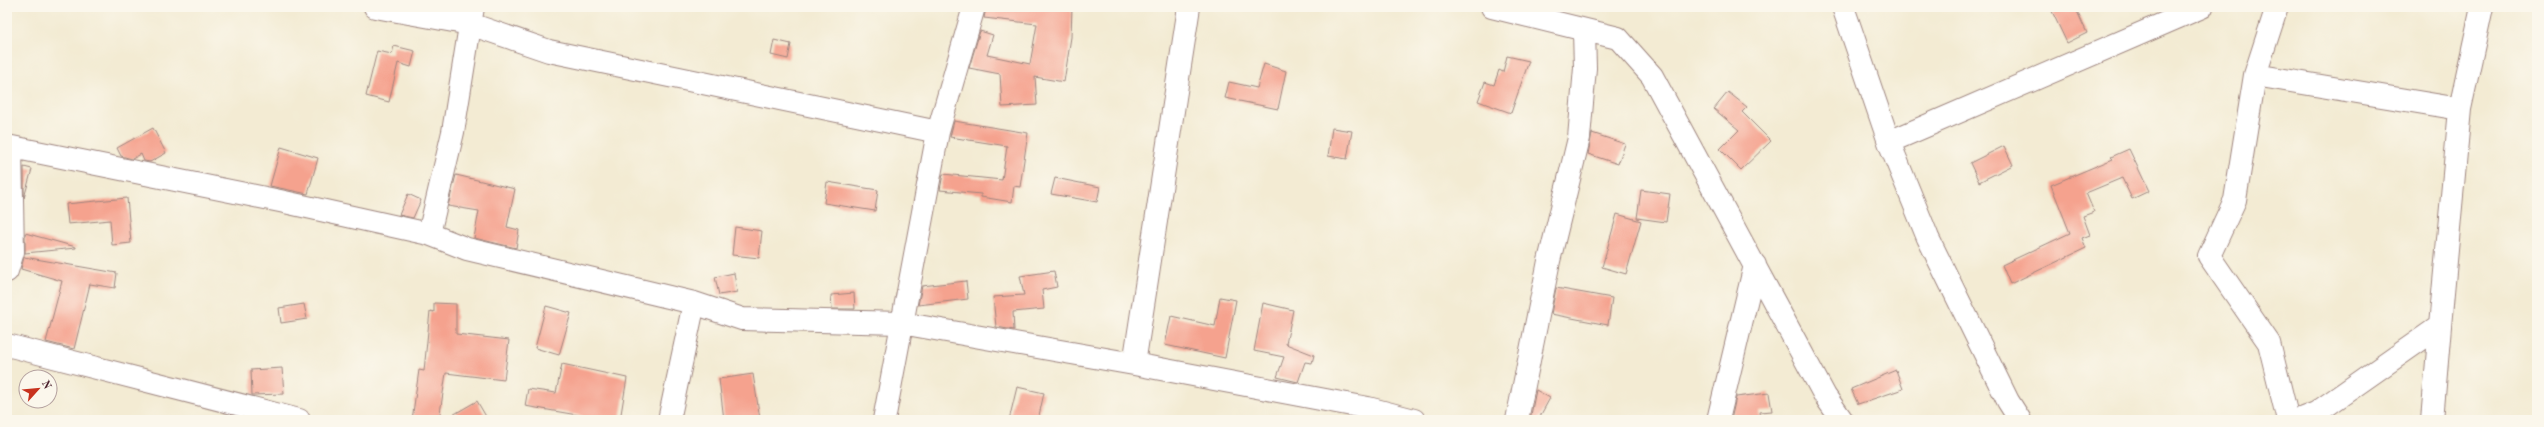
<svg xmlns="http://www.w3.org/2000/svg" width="2544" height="427" font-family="'Old Standard TT',serif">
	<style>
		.building { fill: #f5a28e }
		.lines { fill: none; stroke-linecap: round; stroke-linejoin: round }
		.street-casing { stroke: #9e857f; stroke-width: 24 }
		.street { stroke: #fff; stroke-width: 22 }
	</style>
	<rect width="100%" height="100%" fill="#fbf7ec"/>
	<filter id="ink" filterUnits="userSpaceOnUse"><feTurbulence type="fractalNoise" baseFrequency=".025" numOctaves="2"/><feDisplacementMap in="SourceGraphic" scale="8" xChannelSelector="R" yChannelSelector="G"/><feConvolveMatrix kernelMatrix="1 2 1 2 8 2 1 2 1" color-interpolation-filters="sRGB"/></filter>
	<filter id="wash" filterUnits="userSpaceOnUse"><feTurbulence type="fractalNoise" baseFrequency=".012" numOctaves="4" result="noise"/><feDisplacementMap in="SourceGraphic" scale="16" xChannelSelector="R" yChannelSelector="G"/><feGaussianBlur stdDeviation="0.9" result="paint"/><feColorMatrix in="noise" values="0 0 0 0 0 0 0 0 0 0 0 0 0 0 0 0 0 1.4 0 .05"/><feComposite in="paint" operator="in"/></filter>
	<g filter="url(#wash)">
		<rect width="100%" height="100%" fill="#f3ebd3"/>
		<g id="blocks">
			<path class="building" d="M986,7h86l-1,30 -7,45 -29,-5 2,28 -35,2 -2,-33 -31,-6 11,-37 13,4 -6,20 43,9 7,-40 -53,-6z
				M2050,7h25l12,26 -20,10z
				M774,40l17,4 -3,15 -17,-4z
				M394,46l21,5 -4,16 -13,-4 -9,39 -23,-6 11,-45 15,3z
				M1507,56l22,5 -18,52 -33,-12 7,-19 9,3 5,-15 4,2z
				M1264,64l22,7 -8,38 -53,-11 4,-16 28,6z
				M1728,92l19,15 -5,5 29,29 -30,29 -21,-21 19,-19 -25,-21z
				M954,121l74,12 -8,54 -6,-1 -2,16 -31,-5v-3l-41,-4 3,-16 59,6 5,-34 -57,-9z
				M153,128l13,25 -16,9 -6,-1 -3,-7 -9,5 -11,-3 -4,-8z
				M1332,128l20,3 -5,28 -19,-3z
				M1592,133l33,11 -7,20 -30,-10z
				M2004,146l9,19 -34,17 -9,-19z
				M281,147l37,11 -10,36 -38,-8z
				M2129,149l20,42 -17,8 -10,-21 -36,15 8,19 -11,4 7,19 -8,3 4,10 -76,36 -8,-19 68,-32 -19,-48 62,-26 -2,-2z
				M24,167l8,2 -8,29z
				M456,175l59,14 -8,38 12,3 -3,18 -42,-10 5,-27 -31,-5z
				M1055,178l45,9 -3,15 -46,-8z
				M827,182l51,8 -3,21 -51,-8z
				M1641,190l29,4 -4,28 -29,-4z
				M408,194l13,6 -8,18 -14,-3z
				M127,198l4,45 -19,2 -2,-25 -42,4 -2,-20z
				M1617,214l24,7 -15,53 -24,-7z
				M735,227l27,4 -3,27 -27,-3z
				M25,233l51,14v1l-51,5z
				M24,257l93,16 -2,15 -25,-4 -16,65 -28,-7 16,-61 -41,-12z
				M1054,271l3,16 -15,3 2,19 -31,3 1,18 -18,-3 -3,-30 31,-2 -4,-19z
				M734,273l3,19 -18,3 -4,-18z
				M966,281l2,18 -50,6 4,-19z
				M1556,288l56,10 -4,27 -57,-11z
				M854,293l1,16h-23l-1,-14z
				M1220,297l16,3 -11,58 -60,-13 6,-29 44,10z
				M434,303l22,1v30l53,6 -5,40 -58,-7 -7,47h-27l7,-50 5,1 6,-60 4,1z
				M1263,303l30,7 -7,34 28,11 -2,8 -7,-1 -7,20 -21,-5 7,-20 -30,-6z
				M304,304l3,15 -26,4 -2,-15z
				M546,306l25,7 -12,42 -24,-7z
				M562,364l65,14 -7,42h-38l1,-4 -58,-10 3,-17 28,4z
				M282,368l2,26 -32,1 -1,-25z
				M1896,370l7,19 -45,15 -7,-15z
				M753,374l7,45 -36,1 -5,-41z
				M1017,387l27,6 -6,27h-29z
				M1536,390l14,8 -12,22h-8z
				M1769,393l3,18 -12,1 1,8h-30l5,-23z
				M477,401l11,19h-44z"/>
		</g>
	</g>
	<g filter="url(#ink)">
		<use href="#blocks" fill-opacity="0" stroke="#9e857f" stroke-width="1"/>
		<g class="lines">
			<defs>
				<path id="street" d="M375,7l95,17 79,27 389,81
					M1492,7l126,31 34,38 173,320 17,24
					M1843,7l46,135 39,96 80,163 12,19
					M2277,7l-22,68 -20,125 -26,56 60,87 19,77
					M2255,75l205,34
					M1889,142l313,-135
					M7,146l273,55 149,33 38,15 227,54 48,16 159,4 233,41 234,44 46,12
					M429,234l24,-102 20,-125
					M7,271l6,-19 -2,-104
					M7,345l292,75
					M1134,364l55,-357
					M669,420l25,-117
					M884,420l54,-288 36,-125
					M1517,420l32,-159 30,-123 6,-70 -1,-37
					M1718,420l37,-155
					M2298,420l18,-7 124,-87 20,-217 22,-102
					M2432,420l8,-94"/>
			</defs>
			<use href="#street" class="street-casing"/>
			<use href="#street" class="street"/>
		</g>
	</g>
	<rect width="2544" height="427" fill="none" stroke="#fbf7ec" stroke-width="24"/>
	<g transform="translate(38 389) rotate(63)"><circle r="19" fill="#fbf7ec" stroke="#b4a19f"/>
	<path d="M0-3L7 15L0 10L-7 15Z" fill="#c8321e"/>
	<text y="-6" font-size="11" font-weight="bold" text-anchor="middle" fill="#4a1f2b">N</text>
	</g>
</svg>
